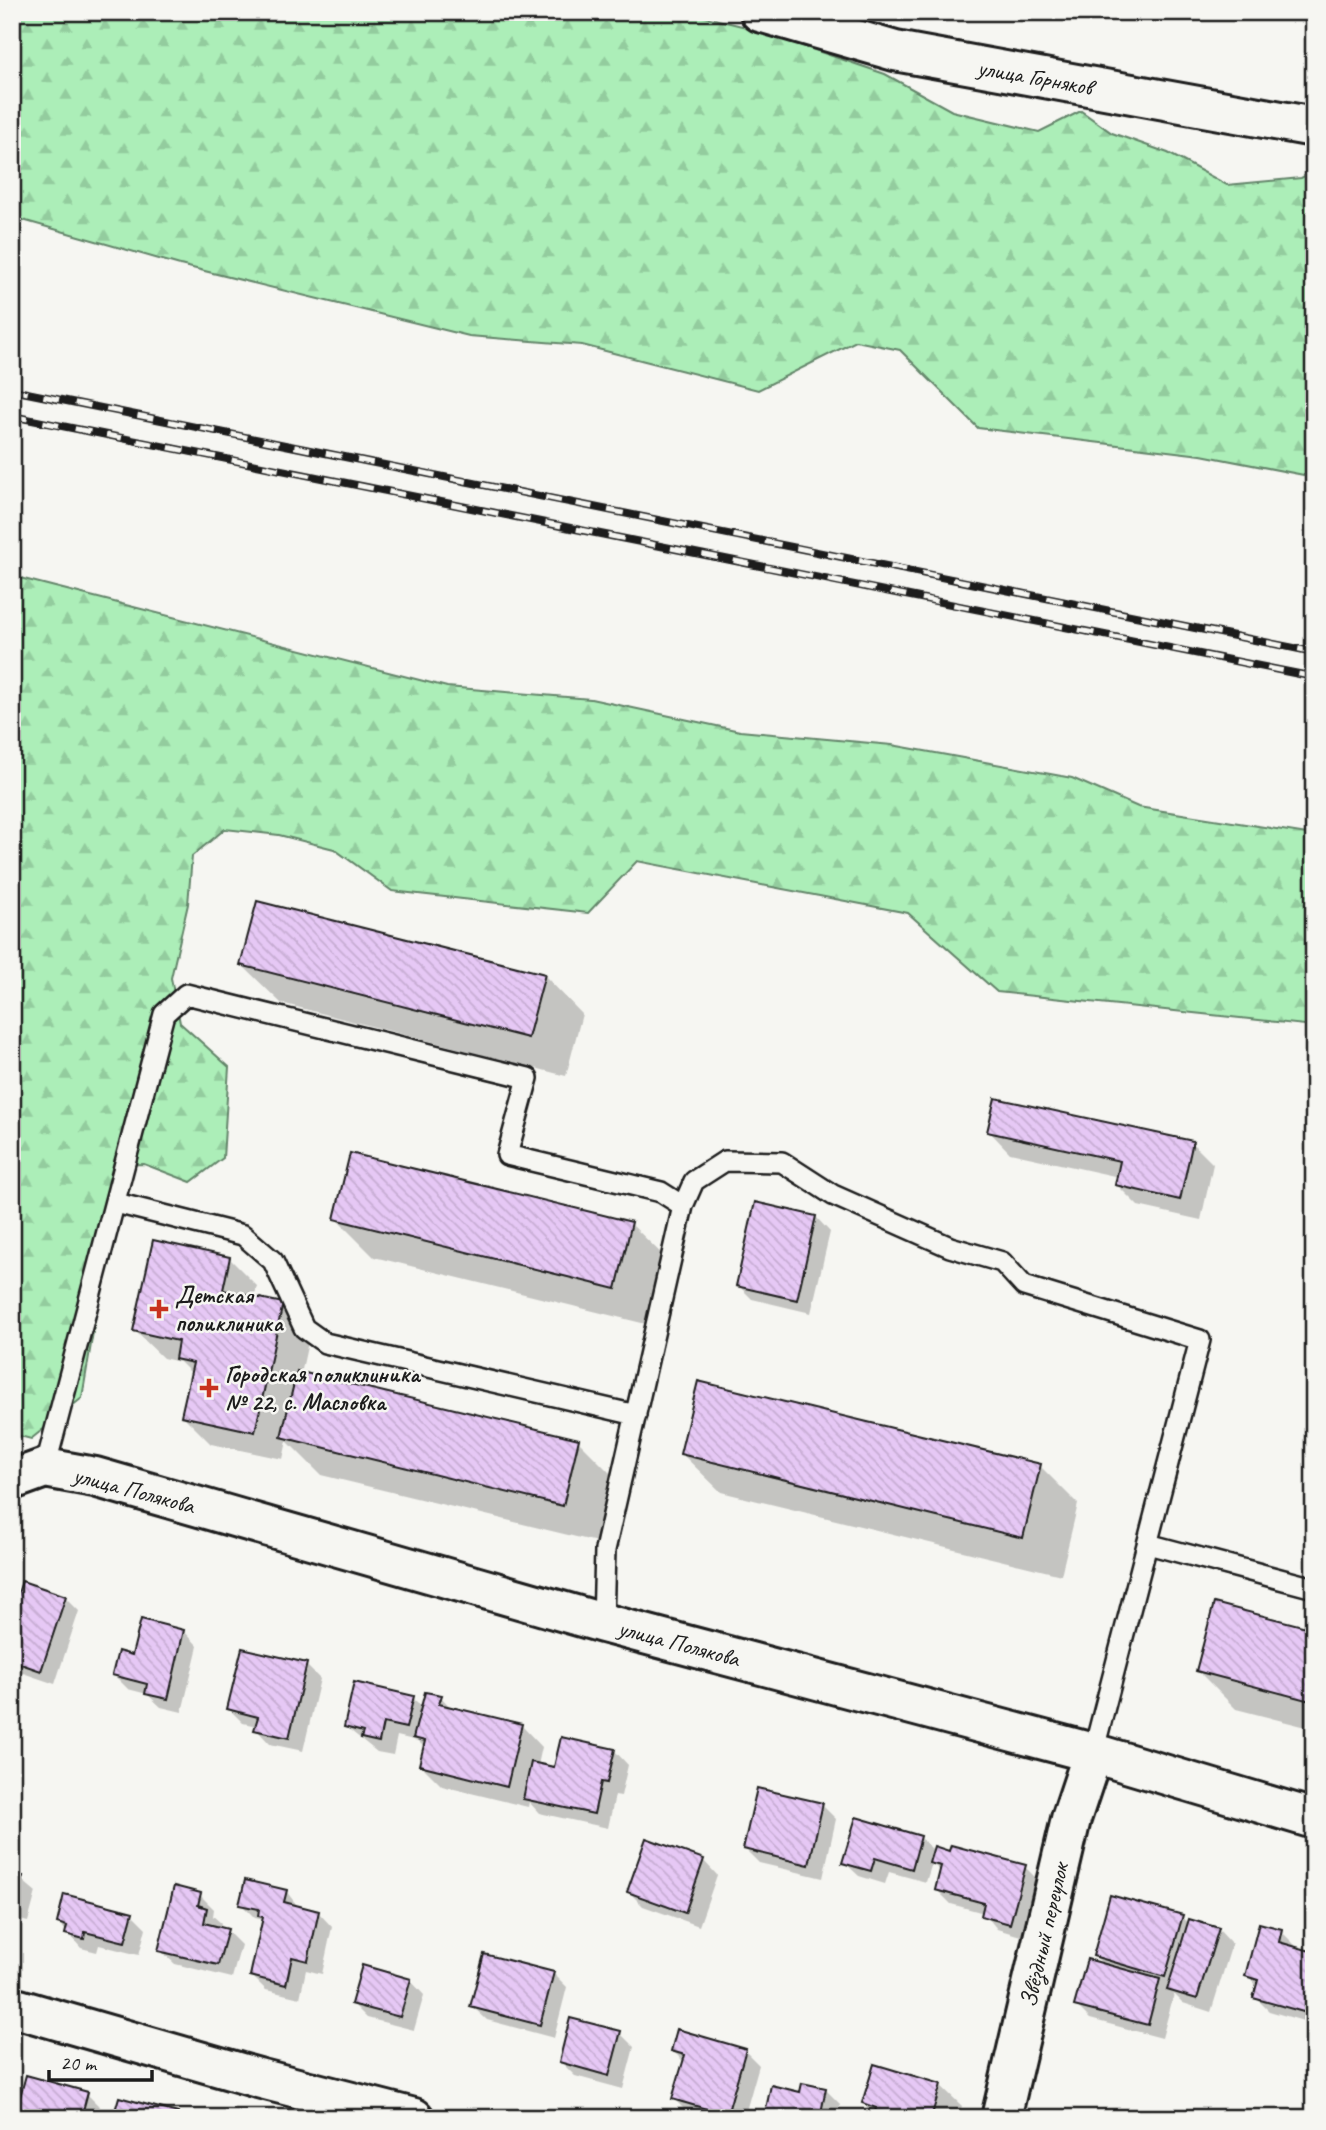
<svg xmlns="http://www.w3.org/2000/svg" width="1326" height="2130" font-family="Caveat,sans-serif">
	<style>
		.forest { fill: url(#forest-firs); stroke: #64856a; stroke-width: 2 }
		.shadow { fill: #0003 }
		.building { fill: url(#building-back-hatch); stroke: #1c1c1c; stroke-width: 2 }
		.lines { fill: none; stroke-linecap: round; stroke-linejoin: round }
		.lane-casing { stroke: #1c1c1c; stroke-width: 24 }
		.street-casing { stroke: #1c1c1c; stroke-width: 44 }
		.lane { stroke: #f6f6f2; stroke-width: 19 }
		.street { stroke: #f6f6f2; stroke-width: 38 }
		.rail-casing { stroke: #1c1c1c; stroke-width: 8 }
		.rail { stroke: #f6f6f2; stroke-width: 5; stroke-dasharray: 16; stroke-linecap: butt }
		.poi-dot { fill: #c8321e; stroke: #f6f6f2; stroke-width: 2.5 }
		.labels { text-anchor: middle; stroke-width: 5; stroke-linejoin: round; paint-order: stroke }
		.street-label { font-size: 24px; fill: #1c1c1c; stroke: #f6f6f2 }
		.poi-label { font-size: 24px; font-weight: bold; fill: #1c1c1c; stroke: #f6f6f2; text-anchor: start }
	</style>
	<defs>
		<pattern id="forest-firs" width="22" height="20" patternUnits="userSpaceOnUse" patternTransform="scale(1.75)"><rect width="22" height="20" fill="#aceeb8"/><path d="M5 1l3.5 6h-7zM16 11l3.5 6h-7z" fill="#93cc9e"/></pattern>
		<pattern id="building-back-hatch" width="6" height="6" patternUnits="userSpaceOnUse" patternTransform="scale(1.75)"><rect width="6" height="6" fill="#e6c8f5"/><path d="M-1 5l2 2M0 0l6 6M5-1l2 2" fill="none" stroke="#c5abd1"/></pattern>
	</defs>
	<rect width="100%" height="100%" fill="#f6f6f2"/>
	<filter id="ink" filterUnits="userSpaceOnUse"><feTurbulence type="fractalNoise" baseFrequency=".0143" numOctaves="2"/><feDisplacementMap in="SourceGraphic" scale="14" xChannelSelector="R" yChannelSelector="G"/><feConvolveMatrix kernelMatrix="1 2 1 2 8 2 1 2 1" color-interpolation-filters="sRGB"/></filter>
	<g filter="url(#ink)">
		<path class="forest" d="M12,12h674l64,16 135,46 67,37 87,21 42,-21 31,22 56,20 59,32 74,-7 13,-7v306l-113,-22 -223,-27 -78,-78 -44,-9 -98,49 -176,-45 -113,-9 -289,-71 -168,-48z
			M12,576l435,111 144,12 149,32 152,14 180,33 66,29 176,28v191l-317,-34 -89,-79 -271,-52 -49,52 -196,-22 -58,-42 -55,-14 -54,-6 -33,27 -4,48 -17,74 9,45 49,44 -6,91 -32,24 -47,-18 -24,1 -15,34 4,37 -27,162 -51,41 -19,-5z"/>
		<path class="shadow" d="M242,965l302,10 38,39 -16,62 -285,-73z
			M989,1131l203,12 21,21 -12,56 -63,-14 -21,-21 2,-8 -109,-24z
			M816,1217l14,15 -19,81 -59,-14 -14,-14z
			M336,1219l295,5 39,38 -16,64 -280,-69z
			M229,1258l28,28 -3,13 29,6 27,28 -9,41 277,67 38,38 -15,64 -280,-68 -34,-34 -4,18 -72,-15 -28,-28 9,-42 -12,-12 -17,-4 -28,-27z
			M682,1454l358,12 38,38 -17,71 -340,-83z
			M65,1597l14,14 -24,73 -41,-14 -2,-52z
			M184,1631l14,15 -16,66 -21,-5 -14,-13 -19,-5 -14,-14 20,-18z
			M1314,1631v98l-78,-20 -38,-38z
			M306,1665l14,14 -17,72 -33,-7 -14,-15 1,-3 -14,-3 -14,-14z
			M441,1697l11,12 69,16 21,22 -4,18 17,4 59,-19 14,15 -7,31 -6,-1 -7,33 -69,-15 -10,-11 -1,5 -86,-21 -21,-21 4,-17 -7,-7 -21,-5 -4,19 -16,-3 -31,-25 67,-29 9,9z
			M822,1805l14,14 -13,59 -64,-15 -14,-14z
			M857,1819l64,19 13,13 91,16 14,14 -15,56 -27,-8 -13,-16 -33,-9 -14,-14 4,-18 -9,-9 -6,19 -37,-10 -4,12 -26,-8 -15,-14z
			M12,1855l9,8 -4,13 19,16 -8,30 -16,-4z
			M703,1860l14,15 -18,51 -56,-20 -14,-14z
			M286,1891l13,17 19,4 14,15 -10,47 -16,-4 -6,28 -34,-8 -14,-14 12,-56 -9,-2 -14,-14z
			M200,1895l14,14 -1,7 8,7 -1,6 7,2 14,14 -9,33 -57,-14 -15,-14z
			M132,1914l14,14 -7,27 -40,-10 -2,7 -16,-4 -22,-25z
			M1182,1916l7,8 29,5 14,15 -21,68 -28,-9 -9,-9 -12,44 -72,-19 -14,-14 29,-39 -10,-10z
			M1281,1931l14,14 -1,3 20,6v70l-45,-13 -14,-14 3,-10 -11,-12z
			M553,1973l14,14 -13,51 -67,-18 -15,-14z
			M410,1980l14,15 -10,35 -47,-12 -14,-14z
			M620,2033l14,14 -11,42 -48,-13 -14,-14z
			M673,2051h72l14,14 -15,53h-39l-17,-5 -14,-14 10,-37z
			M940,2085l22,21 -4,12h-83l-11,-15z
			M826,2090l14,14 -3,14h-71z
			M87,2094l14,14 -2,10h-79l-3,-4z"/>
		<path class="building" d="M257,901l288,73 -17,64 -288,-73z
			M995,1098l198,43 -13,59 -65,-15 5,-24 -133,-29z
			M350,1153l282,69 -16,67 -282,-70z
			M755,1202l61,14 -19,84 -61,-14z
			M153,1240l77,17 -7,33 60,13 -28,129 -74,-16 12,-53 -18,-4 3,-18 -45,-10z
			M297,1371l282,68 -16,67 -282,-69z
			M698,1381l343,83 -18,74 -343,-84z
			M22,1581l44,15 -25,75 -29,-10v-49z
			M1214,1603l100,26v73l-118,-31z
			M141,1619l43,11 -16,69 -23,-5 2,-10 -35,-9 6,-24 14,4z
			M242,1648l65,15 -18,75 -35,-8 4,-13 -31,-8z
			M354,1682l60,14 -8,32 -23,-5 -4,19 -18,-4 2,-6 -19,-5z
			M425,1692l17,3 -3,9 83,20 -15,63 -88,-22 6,-24 -12,-3z
			M561,1737l54,12 -8,34 -6,-1 -7,32 -71,-15 8,-37 23,5z
			M757,1788l66,15 -14,62 -66,-16z
			M856,1817l65,19 -9,33 -37,-11 -4,13 -29,-8z
			M646,1838l58,21 -19,54 -58,-21z
			M951,1845l75,20 -16,59 -29,-8 3,-13 -49,-13 6,-24 -12,-3 5,-17 15,5z
			M12,1873l11,3 -9,33h-2z
			M245,1880l42,10 -3,12 35,9 -11,50 -16,-4 -6,28 -36,-9 13,-59 -5,-1 1,-7 -20,-4z
			M174,1886l27,7 -3,12 9,3 -3,15 24,6 -10,36 -60,-14z
			M64,1894l69,18 -8,30 -40,-10 -1,7 -19,-5 2,-8 -10,-3z
			M1110,1895l73,20 -18,62 -72,-21z
			M1189,1919l30,9 -22,71 -30,-9z
			M1259,1923l23,6 -3,13 35,10v38l-7,23 -54,-15 5,-18 -13,-4z
			M484,1954l70,18 -14,53 -70,-18z
			M1087,1959l73,20 -12,46 -74,-19z
			M362,1965l49,14 -11,38 -49,-13z
			M570,2018l51,13 -12,45 -50,-14z
			M1314,2019v50l-10,-2z
			M677,2029l69,20 -19,66 -55,-16 13,-44 -14,-4z
			M874,2064l67,20 -10,34h-57l2,-10 -14,-5z
			M26,2075l62,17 -7,26h-56l-10,-3z
			M802,2083l24,5 -6,30h-56l7,-33 29,7z
			M119,2097l59,16 -2,5h-63z"/>
		<g class="lines">
			<defs>
				<path id="lane" d="M116,1203l127,32 30,26 31,67 21,15 311,72
					M683,1206l11,-25 31,-20 57,1 51,33 117,52 52,15 22,24 176,54 -107,413
					M45,1468l119,-454 22,-20 342,84 -21,77 154,37 22,14 -78,344 -2,73
					M1148,1544l166,44"/>
				<path id="street" d="M760,12l135,39 419,76
					M12,1480l33,-12 50,9 508,146 490,130 221,66
					M12,2007l246,71 156,40
					M1001,2118l70,-299 22,-66"/>
			</defs>
			<use href="#lane" class="lane-casing"/>
			<use href="#street" class="street-casing"/>
			<use href="#lane" class="lane"/>
			<use href="#street" class="street"/>
			<defs>
				<path id="rail" d="M12,390l1302,262
					M12,416l1302,261"/>
			</defs>
			<use href="#rail" class="rail-casing"/>
			<use href="#rail" class="rail"/>
		</g>
	</g>
	<g class="poi-dot">
		<path d="M155.5 1298.5h7v7h7v7h-7v7h-7v-7h-7v-7h7z"/>
		<path d="M205.5 1377.5h7v7h7v7h-7v7h-7v-7h-7v-7h7z"/>
	</g>
	<g class="labels">
		<g class="street-label">
			<text transform="translate(1035 77) rotate(10)" y="8">улица Горняков</text>
			<text transform="translate(134 1490) rotate(15)" y="8">улица Полякова</text>
			<text transform="translate(679 1643) rotate(15)" y="8">улица Полякова</text>
			<text transform="translate(1044 1935) rotate(-77)" y="8">Звёздный переулок</text>
		</g>
		<g class="poi-label">
			<text x="175" y="1303">Детская<tspan x="175" dy="28">поликлиника</tspan></text>
			<text x="225" y="1382">Городская поликлиника<tspan x="225" dy="28">№ 22, с. Масловка</tspan></text>
		</g>
	</g>
	<rect width="1326" height="2130" fill="none" stroke="#f6f6f2" stroke-width="42"/>
	<rect x="21" y="21" width="1284" height="2088" fill="none" stroke="#1c1c1c" stroke-width="2.5" filter="url(#ink)"/>
	<path d="M49 2070v10h103v-10" fill="none" stroke="#1c1c1c" stroke-width="3.5"/>
	<text x="60" y="2070" font-size="21" fill="#1c1c1c" stroke="#f6f6f2" stroke-width="5" paint-order="stroke">20 m</text>
</svg>
